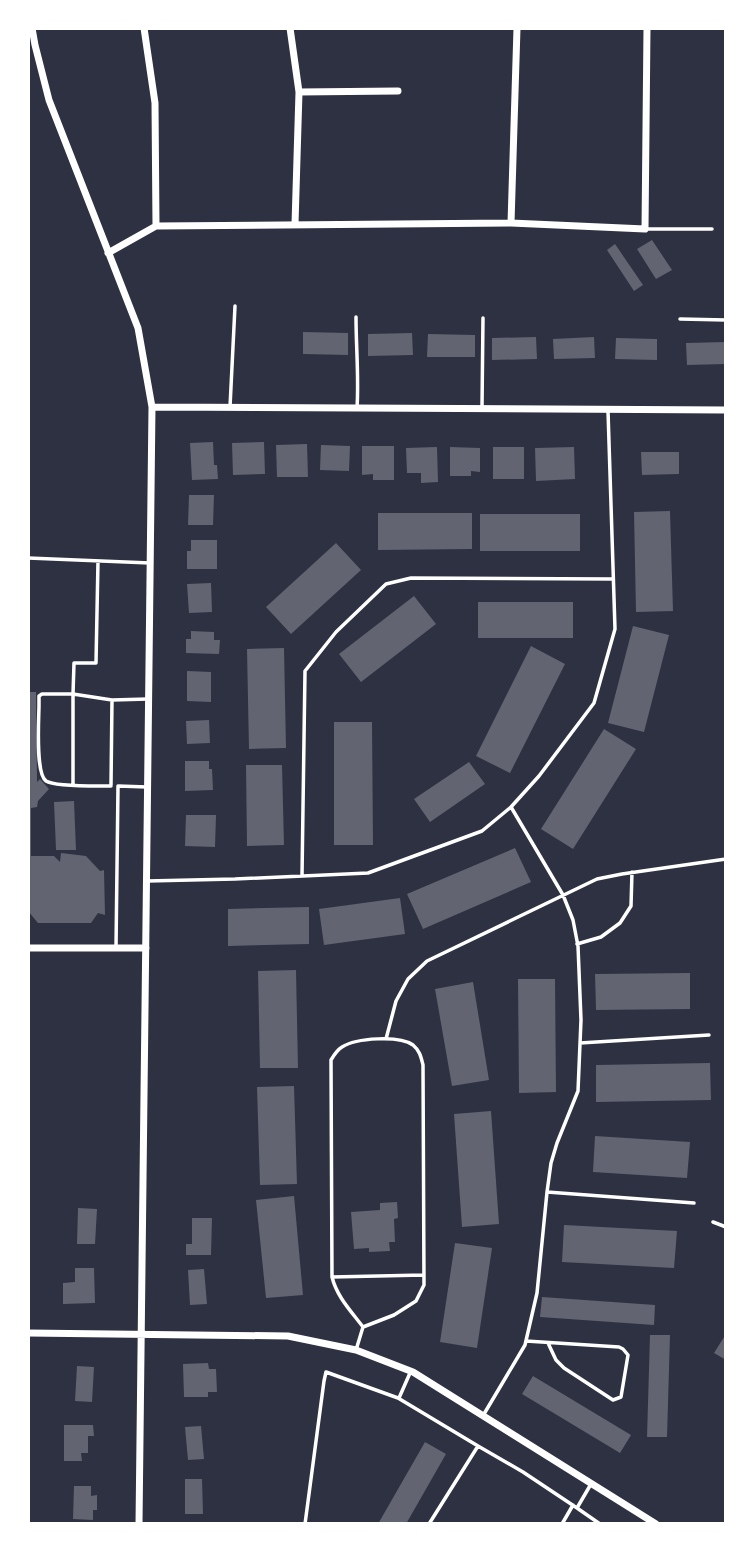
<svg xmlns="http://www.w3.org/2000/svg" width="754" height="1552" font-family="Jost,sans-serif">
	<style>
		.building { fill: #626471 }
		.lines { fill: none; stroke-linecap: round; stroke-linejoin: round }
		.service { stroke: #fff; stroke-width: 3.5 }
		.minor { stroke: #fff; stroke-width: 7 }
	</style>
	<rect width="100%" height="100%" fill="#2d3142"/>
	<path class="building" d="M652,240l20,30 -16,9 -19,-30z
		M615,244l28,41 -9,6 -27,-41z
		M303,332l45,1v22l-45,-1z
		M412,333l1,22 -45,1v-22z
		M428,334l47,1v22h-48z
		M536,337l1,22 -45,1v-22z
		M594,337l1,21 -41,1 -1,-20z
		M616,338l41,1v21l-42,-1z
		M726,342v22l-39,1 -1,-22z
		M213,442l1,23h3l1,14 -26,1 -2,-37z
		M264,442l1,32 -32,1 -1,-32z
		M307,444l1,33h-31l-1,-32z
		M321,445l29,1 -1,25 -29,-1z
		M362,446h32v34h-21v-6l-11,1z
		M437,447l1,35 -17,1v-10h-14l-1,-25z
		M450,447l30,1v24l-9,-1v5h-21z
		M493,447h31v32h-31z
		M574,447l1,32 -39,2 -1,-33z
		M641,452h38v22l-37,1z
		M189,495h25l-1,30h-25z
		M670,511l3,100 -37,1 -2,-100z
		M378,513h94v36l-94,1z
		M480,514h100v37h-100z
		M191,540h26v29h-30v-18h4z
		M336,543l25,27 -70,64 -25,-27z
		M211,583l1,29 -23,1 -2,-29z
		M414,596l22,28 -75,58 -22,-28z
		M478,602h95v36h-95z
		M633,626l36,9 -25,97 -36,-9z
		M191,631l23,1v8h6l-1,14 -33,-1v-14h5z
		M531,646l34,18 -55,109 -34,-17z
		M284,648l2,100 -37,1 -2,-100z
		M187,671l24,1v30l-24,-1z
		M28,692h8l1,90 3,-3 9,10 -11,12 -1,6 -6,1v48h23l6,6 1,-9 25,3 14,15 4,-1 1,45 -7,-2 -7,10h-53l-10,-12z
		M209,720l1,23 -23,1 -1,-23z
		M334,722h38l1,123h-39z
		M604,729l32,20 -63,100 -32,-20z
		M185,761h24v8h3l1,21 -28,1z
		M469,762l16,22 -55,38 -16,-23z
		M246,765h36l2,80 -37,1z
		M74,801l2,49h-20l-2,-48z
		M186,815h30l-1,32 -30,-1z
		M515,848l16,34 -108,47 -16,-35z
		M400,898l5,36 -81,11 -5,-36z
		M309,907v37l-81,2v-37z
		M296,970l2,98h-38l-2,-97z
		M690,973v36l-94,1 -1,-36z
		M518,979h37l1,113 -37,1z
		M473,982l16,98 -37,6 -17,-97z
		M710,1063l1,37 -115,2v-37z
		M294,1086l3,98 -37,1 -3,-98z
		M491,1111l8,113 -37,3 -8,-113z
		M595,1136l95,6 -3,36 -94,-6z
		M294,1196l9,99 -37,3 -10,-98z
		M397,1202l1,16 -4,1 1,23h-6l1,9 -21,1v-4l-15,1 -3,-37 29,-2v-7z
		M78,1208l19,1 -2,35h-18z
		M192,1218h20l-1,37h-25v-11h6z
		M564,1225l113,6 -3,37 -112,-6z
		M455,1243l37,5 -15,100 -37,-6z
		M75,1268h19l1,35 -32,1v-21l12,-1z
		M204,1269l3,35 -17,1 -2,-35z
		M542,1297l113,8 -1,20 -114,-8z
		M726,1334v26l-12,-7z
		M650,1335h20l-3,102h-20z
		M208,1363l1,6h7l1,23h-9v5h-24l-1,-33z
		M77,1366l17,1 -2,35 -17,-1z
		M533,1376l98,59 -11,18 -98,-59z
		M64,1425h29l1,11h-6v17h-7l1,8h-18z
		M201,1426l3,33 -16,1 -3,-33z
		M425,1442l21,12 -40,70h-28z
		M185,1479h17l1,35h-18z
		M74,1486h17v10l6,-1v15h-4v10l-20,-1z"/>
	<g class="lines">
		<path class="service" d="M645,229h67
			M356,317c0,30 3,61 1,91
			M680,319l46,1
			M230,407l5,-101
			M482,407l1,-89
			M28,558l122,5
			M98,561l-2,102h-22l-1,31 39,6
			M73,785v-91h-31l-3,2v9c0,14 -4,68 7,76 9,6 52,5 65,5
			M111,785l1,-85 36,-1
			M118,786l29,1
			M302,876l3,-205 31,-39 50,-48 25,-6 202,1
			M147,881l88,-2 133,-6 114,-42 29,-24 28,-31 55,-73 21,-74 -7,-218
			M577,944l24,-7 19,-14 11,-17 1,-34
			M116,948l2,-162
			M386,1039l10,-38 12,-22 19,-18 170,-82 25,-5 104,-15
			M580,1043l129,-8
			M547,1192l147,11
			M713,1222l13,5
			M332,1277l92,-2
			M526,1341l93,6 4,2 5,6 -7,42 -8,3 -49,-32 -8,-8 -8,-17
			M356,1350l7,-23 31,-12 22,-14 8,-16 -1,-220c-2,-8 -3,-14 -10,-20 -14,-10 -57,-7 -71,2 -5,3 -8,8 -11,13l1,217c5,20 19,34 31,50
			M399,1398l11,-25
			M484,1414l41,-69 12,-52 10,-101 4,-29 6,-20 21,-52 3,-71 -3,-74 -5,-26 -10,-25 -52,-88
			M577,1508l23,16
			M305,1524l19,-143 2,-9 72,26 80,48
			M429,1524l49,-78 45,26 54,36 14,-24
			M562,1524l11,-19"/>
		<path class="minor" d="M32,28l3,17 14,55 89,228 14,79 -13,1117
			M290,28l9,64 -4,132
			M299,92l99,-1
			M511,223l6,-195
			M156,226l355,-3 134,6 2,-201
			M108,253l48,-27 -1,-123 -11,-75
			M152,407l574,3
			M28,948h118
			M28,1333l260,3 68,14 57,22 243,152"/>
	</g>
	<rect width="754" height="1552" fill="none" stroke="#ffffff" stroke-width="60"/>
</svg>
